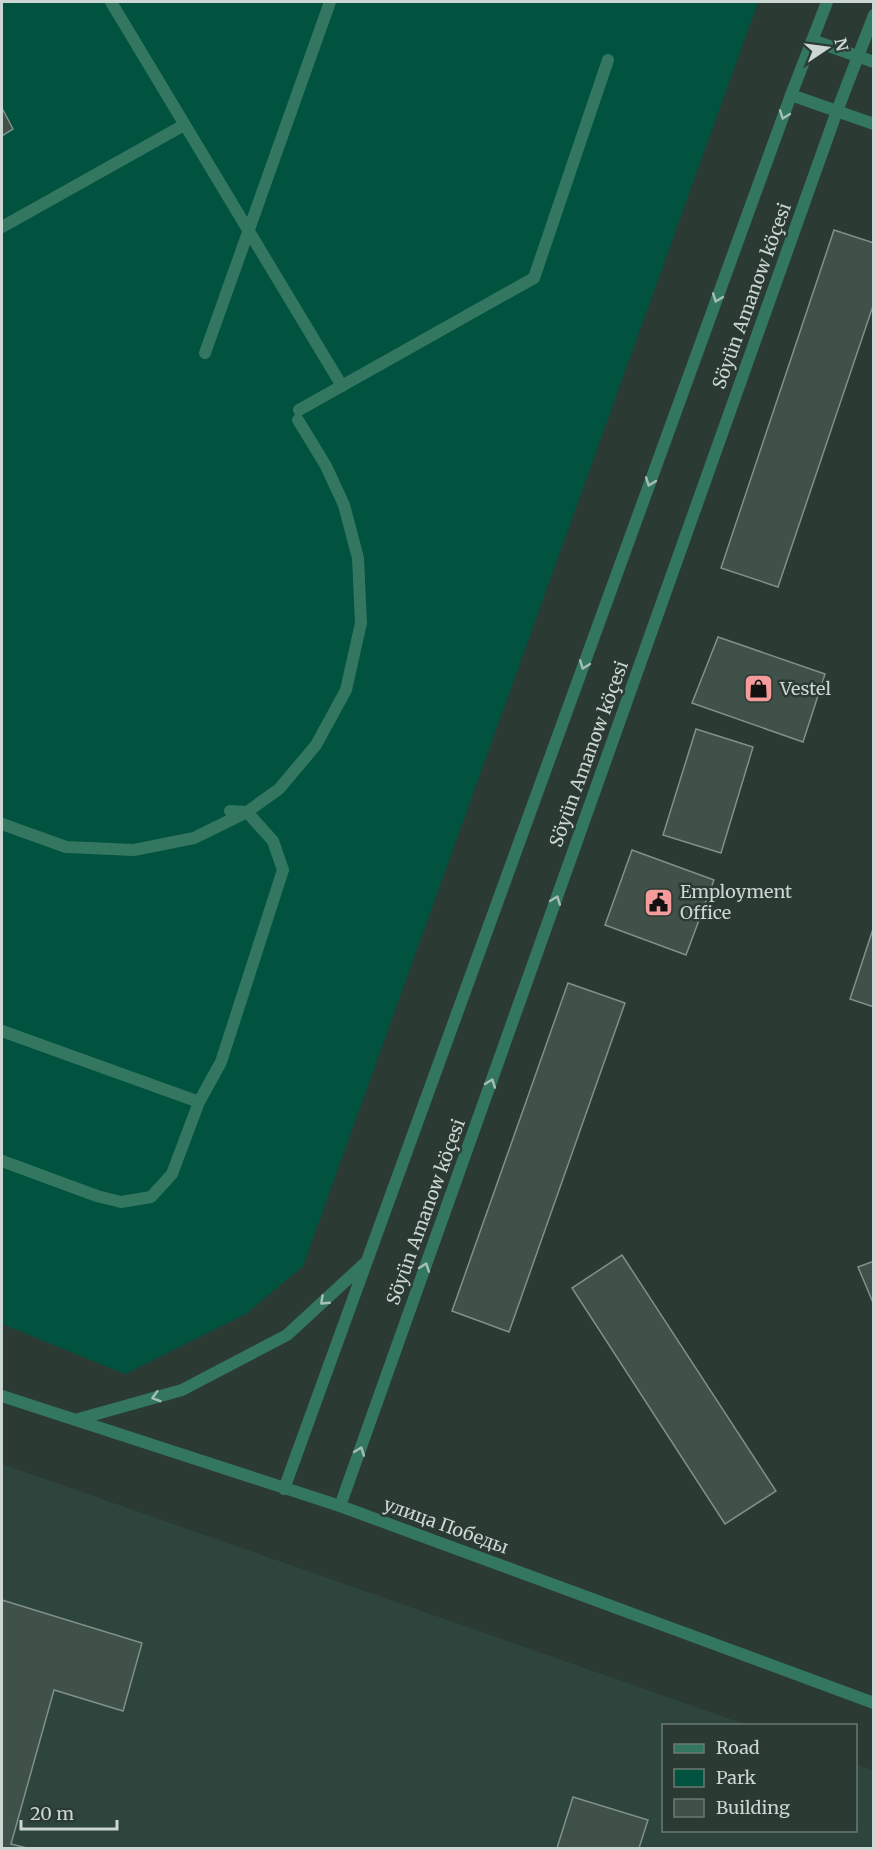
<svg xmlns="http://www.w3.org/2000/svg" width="875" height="1850" font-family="Merriweather,serif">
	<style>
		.built { fill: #2d453c }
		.green { fill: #01523e }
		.building { fill: #40514a; stroke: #7f9189; stroke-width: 1.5 }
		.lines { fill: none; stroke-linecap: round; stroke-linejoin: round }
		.pedestrian { stroke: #347761; stroke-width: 12 }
		.minor { stroke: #347761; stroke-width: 12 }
		.tertiary { stroke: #347761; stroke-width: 12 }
		.oneway { stroke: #a6beb6 }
		.labels { text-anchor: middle; stroke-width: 5; stroke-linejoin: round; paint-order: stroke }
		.street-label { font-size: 18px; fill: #ccd6d2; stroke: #2b3b34 }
		.poi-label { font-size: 18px; fill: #ccd6d2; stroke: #2b3b34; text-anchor: start }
	</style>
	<rect width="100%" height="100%" fill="#2b3b34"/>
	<path class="built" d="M2,1464l745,261 -83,1v104h192v-66l17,6v78h-871z"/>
	<path class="green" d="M2,2h756l-455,1264 -57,48 -121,60 -123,-50z"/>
	<path class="building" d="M2,108l11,21 -11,7z
		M834,230l40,13v60l-96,284 -57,-19z
		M718,637l107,37 -22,68 -111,-39z
		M696,729l57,18 -32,106 -58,-18z
		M632,850l82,30 -28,75 -81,-30z
		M874,926v81l-24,-8z
		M568,983l57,20 -116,329 -57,-21z
		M622,1255l154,236 -51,33 -153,-236z
		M874,1261v44l-16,-38z
		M2,1600l140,43 -19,68 -69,-21 -43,154 16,4h-25z
		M573,1797l75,23 -9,28h-82z"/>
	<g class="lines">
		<path class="pedestrian" d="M111,2l231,384
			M2,227l182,-102
			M205,353l125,-351
			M299,410l235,-132 74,-218
			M2,824l64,23 68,3 60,-12 53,-26 32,-23 37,-44 30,-55 15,-67 -3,-65 -14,-53 -18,-39 -28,-46"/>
		<path class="minor" d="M812,40l62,22
			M791,95l83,29
			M2,1031l197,71 -27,72 -21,23 -30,5 -24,-6 -95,-35
			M199,1102l22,-40 62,-192 -10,-29 -26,-29 -17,-1
			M340,1506l534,197"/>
		<path class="tertiary" d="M2,1396l338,110 497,-1395 37,-96
			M75,1420l107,-30 105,-55 77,-71
			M284,1489l507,-1394 36,-93"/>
	</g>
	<defs><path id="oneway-chevron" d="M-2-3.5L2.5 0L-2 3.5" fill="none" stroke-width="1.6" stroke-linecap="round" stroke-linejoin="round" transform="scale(1.5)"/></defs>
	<g class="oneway">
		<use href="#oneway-chevron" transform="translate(784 115) rotate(110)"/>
		<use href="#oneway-chevron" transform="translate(717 298) rotate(110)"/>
		<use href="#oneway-chevron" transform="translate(650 482) rotate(110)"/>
		<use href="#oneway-chevron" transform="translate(584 665) rotate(110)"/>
		<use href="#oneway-chevron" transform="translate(556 900) rotate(-70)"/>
		<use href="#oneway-chevron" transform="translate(491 1083) rotate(-70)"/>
		<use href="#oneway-chevron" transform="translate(425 1267) rotate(-70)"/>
		<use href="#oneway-chevron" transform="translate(324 1301) rotate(137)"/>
		<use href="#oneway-chevron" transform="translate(156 1397) rotate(164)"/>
		<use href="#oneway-chevron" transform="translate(360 1451) rotate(-70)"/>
	</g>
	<defs>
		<symbol id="shop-square" viewBox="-11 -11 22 22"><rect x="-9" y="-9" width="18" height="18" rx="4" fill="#f59b9c" stroke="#2b3b34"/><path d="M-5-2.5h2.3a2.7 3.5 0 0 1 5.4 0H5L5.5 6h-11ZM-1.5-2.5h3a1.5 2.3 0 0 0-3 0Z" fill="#111"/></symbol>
		<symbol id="civic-square" viewBox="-11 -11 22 22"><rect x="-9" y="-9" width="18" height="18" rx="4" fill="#f59b9c" stroke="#2b3b34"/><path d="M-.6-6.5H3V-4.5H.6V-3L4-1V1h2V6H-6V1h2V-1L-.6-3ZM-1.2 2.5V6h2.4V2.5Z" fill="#111"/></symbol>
	</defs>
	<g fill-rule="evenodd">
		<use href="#shop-square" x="742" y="672" width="33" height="33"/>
		<use href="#civic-square" x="642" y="886" width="33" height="33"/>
	</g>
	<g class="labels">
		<g class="street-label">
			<text transform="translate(752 296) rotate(-70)" y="6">Söyün Amanow köçesi</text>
			<text transform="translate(589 754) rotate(-70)" y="6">Söyün Amanow köçesi</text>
			<text transform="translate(426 1212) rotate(-70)" y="6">Söyün Amanow köçesi</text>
			<text transform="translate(446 1526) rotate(20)" y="6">улица Победы</text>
		</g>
		<g class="poi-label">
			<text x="780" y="695">Vestel</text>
			<text x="680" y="898">Employment<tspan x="680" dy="21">Office</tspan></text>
		</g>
	</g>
	<rect width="875" height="1850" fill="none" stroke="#ccd6d2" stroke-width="6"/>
	<rect x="662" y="1724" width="195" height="108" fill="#2b3b34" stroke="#6b7973" stroke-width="1.5"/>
	<rect x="674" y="1744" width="30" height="9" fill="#347761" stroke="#6b7973" stroke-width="1.5"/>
	<text x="716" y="1754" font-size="18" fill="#ccd6d2">Road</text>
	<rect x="674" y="1769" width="30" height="18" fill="#01523e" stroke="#6b7973" stroke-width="1.5"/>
	<text x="716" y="1784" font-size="18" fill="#ccd6d2">Park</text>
	<rect x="674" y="1799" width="30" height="18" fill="#40514a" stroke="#6b7973" stroke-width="1.5"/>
	<text x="716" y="1814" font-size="18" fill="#ccd6d2">Building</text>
	<g transform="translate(827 48) rotate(77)" stroke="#2b3b34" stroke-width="4.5" paint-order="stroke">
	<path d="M0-4.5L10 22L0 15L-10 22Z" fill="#ccd6d2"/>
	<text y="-9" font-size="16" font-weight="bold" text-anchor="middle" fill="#ccd6d2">N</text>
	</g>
	<path d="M21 1820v9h96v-9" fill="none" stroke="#ccd6d2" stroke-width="3"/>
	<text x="30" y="1820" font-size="18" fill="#ccd6d2" stroke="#2b3b34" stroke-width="4.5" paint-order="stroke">20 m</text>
</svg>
